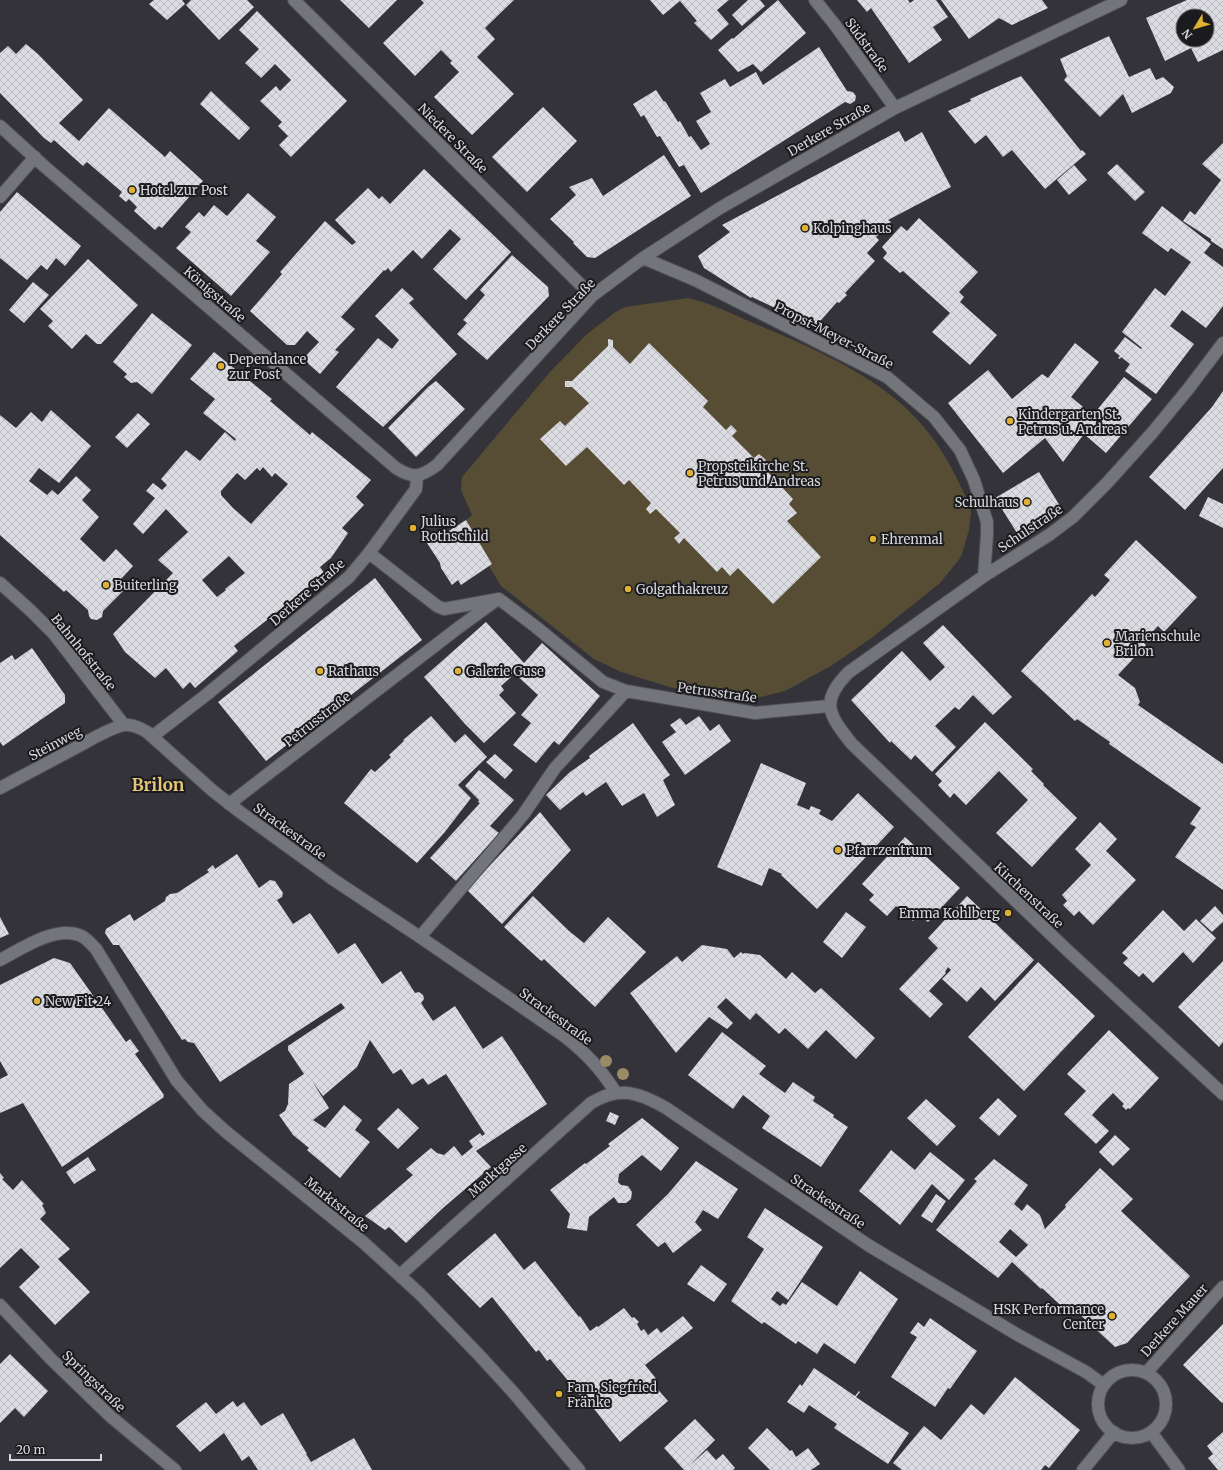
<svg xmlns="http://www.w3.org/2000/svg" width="1223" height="1470" font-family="Merriweather,serif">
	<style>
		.park { fill: #574d35 }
		.building { fill: url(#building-cross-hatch); fill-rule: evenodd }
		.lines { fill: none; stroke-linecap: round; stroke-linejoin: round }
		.minor-casing { stroke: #4f5054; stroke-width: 14 }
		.minor { stroke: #74757b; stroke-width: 12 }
		.tree { fill: #9b8a66 }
		.poi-dot { fill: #deb133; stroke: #1b1b1e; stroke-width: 1.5 }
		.labels { text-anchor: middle; stroke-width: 4; stroke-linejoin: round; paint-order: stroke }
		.street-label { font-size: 13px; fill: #d6d7da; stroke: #1b1b1e }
		.poi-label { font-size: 13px; fill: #d6d7da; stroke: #1b1b1e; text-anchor: start }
		.district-label { font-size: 17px; font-weight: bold; fill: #e4c57a; stroke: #1b1b1e }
	</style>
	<defs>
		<pattern id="building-cross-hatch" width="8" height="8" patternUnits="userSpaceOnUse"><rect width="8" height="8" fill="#dbdbe2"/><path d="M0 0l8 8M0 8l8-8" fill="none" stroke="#bcbcc2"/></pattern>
	</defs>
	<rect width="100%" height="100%" fill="#333339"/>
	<path class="park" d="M688,298c23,5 44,16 65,25 58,24 129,54 170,103 20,23 34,51 46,78l2,8 -2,18 -8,27 -21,26 -70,56 -39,27 -46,25 -28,7 -21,-1 -63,-9 -52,-16 -27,-13 -93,-73 -12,-20 3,-2 -26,-44 6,-5 -11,-25 1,-13 88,-105 36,-37 28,-22 11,-6z"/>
	<path class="building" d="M154,0h28l3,4 -18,16 -18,-16z
		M191,0h56l7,7 -35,33 -33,-35z
		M340,0h57l-28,28z
		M421,0h93l-29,28 10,11 -18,18 37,37 -42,41 -38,-38 25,-25 -9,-9 2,-2 -11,-11 -26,26 -32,-33 41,-40z
		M650,0h79l-12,10 12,14 -18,16 -17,-17 3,-2 -17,-20 -17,14z
		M748,0h12l5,6 -23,20 -10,-11z
		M778,0l28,33 -45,39 -8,-8 -15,8 -20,-22 14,-12 1,1z
		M857,0h51l2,3 4,-3h22l12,17 -15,10 9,13 -33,23 -38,-55 -4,4z
		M941,0h101l6,8 -36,17 -13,-7 -30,21z
		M1187,0h36v50l-25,12 -7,-14 -26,13 -19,-43zM1183,16h24v24h-24z
		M257,11l90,90 -56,56 -12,-12 9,-9 -10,-10 4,-4 -22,-21 16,-15 4,5 11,-11 -16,-16 -14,14 -16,-15 14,-14 -20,-19z
		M1109,36l20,41 21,-9 6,12 7,-3 11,10 -3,6 -39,20 -9,-19 -23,23 -36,-37 3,-4 -7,-17z
		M26,44l12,10 45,46 -24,23 20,18 30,-33 56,49 5,-6 33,30 -41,47 -3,-2 -4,4 -21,-19 3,-4 -8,-8 -3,3 -7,-6 3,-4 -35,-30 -4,4 -29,-26 -3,3 -7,-5 -44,-45v-40l8,-7 8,8z
		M819,47l28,44 6,1 3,4 -1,5 -5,3 -5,-2 -144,91 -17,-28 -5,2 -19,-31 -3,1 -13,-22 -3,2 -8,-13 23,-14 8,12 1,-1 13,21 2,-1 9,16 2,-1 10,14 9,-6 -14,-23 15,-9 -11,-19 25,-14 5,8 26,-15 7,13z
		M1021,76l60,75 1,-1 4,4 -41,35 -33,-39 -9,7 -17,-22 -11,9 -27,-33 23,-10 -1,-2z
		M211,91l39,37 -11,12 -39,-36z
		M543,107l34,34 -50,51 -35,-35z
		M899,131l6,11 17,-10 29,55 -63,33 3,2 -15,15 3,3 -12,13 8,8 -30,32 2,2 -8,8 -2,-1 -22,25 -63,-30 -1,1 -47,-30 -6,-12 32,-24 -8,-7z
		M1223,143v106l-12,-8v-2l-28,-18 7,-10 5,4 26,-35 -19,-16z
		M664,155l27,41 -96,62 -8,-1 -14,-14 1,-1 -24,-23 26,-24 -7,-8 23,-9 11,18z
		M1117,164l28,28 -10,9 -28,-28z
		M1074,165l13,15 -18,15 -12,-15z
		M424,169l87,83 -45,48 -33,-31 28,-30 -11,-10 -28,30 -9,-9 -22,22 -3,-4 -3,3 -1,-1 -43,47 14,12 -20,21 4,2 -19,22 -17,-15 16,-17 -12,-11 -12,14h-8l-37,-34 32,-37 -2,-2 45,-51 27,24 4,-3 -21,-22 33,-32 11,11 3,-3 8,8z
		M17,192l64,54 -16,20 -9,-8 -9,12 -6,-5 -14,15 -27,-22v-46z
		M248,193l28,24 -20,24 14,11 -39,44 -55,-48 15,-16 -6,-5 14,-15 5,5 10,-12 13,11z
		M1162,206l49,38 -7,9 19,14v39l-17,22 -24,-18 -12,16 24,18 -38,50 -31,-23 5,-7 -9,-7 -1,2 -2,-1 2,-2 -6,-5 11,-14 16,12 1,-1 -20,-16 33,-44 10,8 26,-34 -20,-14 -3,4 -26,-19z
		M919,218l59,54 -19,20 5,5 -4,5 37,33 -27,30 -38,-33 18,-19 -47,-42 -3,2 -17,-15 4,-5 -5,-6 19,-21 6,5z
		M512,255l36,32 1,9 -62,64 -30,-26 10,-11 -4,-3 22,-25 -5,-5z
		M88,259l50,46 -37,39h-4l-11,-10 -14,15 -24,-23 5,-5 -13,-12z
		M33,282l16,13 -25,28 -15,-13z
		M402,288l12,11 -5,4 48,51 -74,73 -47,-40 42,-49 14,11 7,-9 -24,-24z
		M152,313l40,32 -40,49 -15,-12 -6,1 -7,-6 3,-3 -14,-12z
		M608,339l5,1v7l17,17 19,-21 59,58 -5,6 23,23 5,-5 6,6 -5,5 22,22 5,-4 7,6 -5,5 32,34 -4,5 8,9 -10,8 34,36 -48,47 -35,-36 -8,8 -8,-9 -5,5 -33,-34 -5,6 -5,-6 6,-5 -24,-24 -6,5 -4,-5 5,-6 -22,-23 -5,5 -37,-38 -21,19 -26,-27 20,-18 5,5 24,-23 -17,-16h-7v-6h7l36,-35z
		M1075,343l24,19 -28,35 22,18 31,-38 28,22 -46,54 -22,-19 -21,28 -18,-24 -42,35 -55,-70 40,-33 24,29 30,-25 6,4z
		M214,352l58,47 -2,2 40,34 2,-3 59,48 -15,17 8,8 -22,23 6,5 -17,25 -11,9 5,7 -91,72 4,5 -43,37 -5,-6 -7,7 -17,-21 -11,10 -30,-26 -12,-18 60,-61 -15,-13 30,-28 -22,-23 -23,25 -10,-10 22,-26 -9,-7 7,-8 9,7 5,-5 -6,-6 25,-29 14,11 25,-29 10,9 1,-2 -33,-26 12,-14 -25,-20zM263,467l9,10 3,-4 13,11 -37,40 -18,-16 -12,-13v-4l16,-18 8,7 12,-12 3,3zM229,556l16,17 -20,16 1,1 -9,7 -15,-17z
		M436,381l29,28 -49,48 -28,-29 40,-41z
		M1223,391v77l-38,42 -36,-33 63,-70z
		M51,410l40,36 -32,37 -20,-15 -10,13 18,14 5,-5 6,5 18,-19 15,14 -9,10 17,17 -19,22 24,23 12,-13 17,17 -12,13 7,7 -25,25 -1,6 -5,3 -6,-1 -2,-3 -1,-6 -22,-20 -2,2 -64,-57v-120l16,13 15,-16 11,10z
		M138,413l12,11 -23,24 -12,-11z
		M1039,472l21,34 -43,27 -22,-35z
		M1208,497l15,7v24l-24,-12z
		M466,520l26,44 -31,21 -3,-5 -6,5 -11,-17 -1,-5 -13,-20 12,-9 2,2z
		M1136,540l61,57 -33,35 -6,-6 -15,16 3,3 -28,30 17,13 5,14 -2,3 85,59v126l-48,-33 21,-30 -6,-3 11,-16 -92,-64 1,-2 -33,-23 -2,2 -54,-50 71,-77 3,3 15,-17 -6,-5z
		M375,578l47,62 -156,121 -48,-59z
		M486,622l38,41 18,-20 58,53 -41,49 -5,-4 -18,22 -23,-18 18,-22 -10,-8 17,-20 -25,-23 -3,3 1,2 -10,9 3,4 -5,5 17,18 -32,30 -19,-19 -41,-47z
		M943,625l69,72 -19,18 -20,-20 -14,15 -4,-3 -20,19 21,21 -24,25 -17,-17 -4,5 -20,-19 -1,2 -39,-43 51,-49 28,30 15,-14 -22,-24z
		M32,648l33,47v8l-62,43 -3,-4v-79l12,-8 3,5z
		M431,716l24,27 10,-9 22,23 -29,28 13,13 -27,35 -27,30 -73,-60 27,-34 4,3 16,-15 -2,-2 15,-14 -1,-1z
		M699,716l11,15 9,-7 12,17 -46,34 -23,-33 14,-10 -6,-7 10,-7 6,7z
		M985,722l48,47 -2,2 13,13 -1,1 34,33 -45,49 -36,-34 32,-33 -29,-29 -33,34 -12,-12 -4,5 -12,-13 4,-4 -7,-7z
		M633,723l37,52 -7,5 12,25 -18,12 -13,-24 -22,13 -16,-24 -20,14 -3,-4 -23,18 -14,-15 24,-23 20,-14 -1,-2z
		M495,754l18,16 -8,9 -19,-17z
		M761,763l45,20 -9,22 12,5 2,-4 10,4 -2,4 13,7 26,-28 36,34 -77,82 -36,-34 1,-1 -13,-6 -7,18 -45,-19z
		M479,770l35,30 -24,26 9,7 -43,48 -26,-23 50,-55 -2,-1 1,-2 -14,-14z
		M540,812l31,38 -69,74 -35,-34z
		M1100,822l17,17 -11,12 30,29 -43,45 -14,-14 -5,5 -11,-11 4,-4 -5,-6 29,-30 -16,-16z
		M905,837l55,51 -32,34 -9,-8 -6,7 -17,-15 -9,10 -18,-16 5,-5 -12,-11z
		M237,854l22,34 11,-8 5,1 8,12 -1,4 -5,3 16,24 17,-11 28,41 17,-11 27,41 19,-13 14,22 4,-1 4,3 1,4 -3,4 12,18 22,-15 28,43 19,-13 45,68 -71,47 15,16 -48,41 -37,35 -17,-16 -4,3 -20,-14 48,-41 -7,-6 25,-21 6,5 7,2 10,-9 8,10 11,-9 -4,-6 11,-8 2,3 3,-2 -39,-60 -18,11 -5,-7 -11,7 -11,-16 -8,5 -23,-34 -13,27 -34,29 -11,-15 17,27 -16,12 12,8 19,-23 18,15 -7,10 15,12 -30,36 -33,-28 2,-2 -16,-13 -14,-20 6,-4 3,-7 1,-20 15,-10 -16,-24v-4l57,-38 -4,-5 -121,79 -26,-39 -6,-1 -3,-3 -3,1 -63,-95h-6l-8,-12 1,-4 24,-15 4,7 31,-20 1,-4 4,-3 7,-1 32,-21 -2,-2 6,-5 2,4z
		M533,896l36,35 15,12 24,-26 38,35 -51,55 -51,-48 -2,2 -2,-1 -36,-33z
		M967,896l67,64 -39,41 -14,-14 -14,15 -25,-23 9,-9 -3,-3 -3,5 1,1 -17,18 14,13 -13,14 -31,-29 39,-41 -10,-10z
		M1215,906l8,9v7l-11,10 -12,-11z
		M1163,910l21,21 12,-12 20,19 -23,25 -10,-11 -30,31 -10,-10 -4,4 -16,-14 5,-5 -6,-5z
		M846,912l20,15 -24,31 -19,-16z
		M0,917l9,17 -9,4z
		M702,945l25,4 7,9 7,-6 2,2 2,-1 15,2 26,24 6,-7 23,21 6,-5 54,50 -19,21 -30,-29 -18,19 -23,-21 -6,6 -23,-21 -6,7 -24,-22 -9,9 16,16 -6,6 -18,-12 -33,36 -46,-60 47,-37 5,6z
		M54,958l16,5 56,79 4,-3 9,12 -4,3 29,41 -1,1 1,1 -102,70 -39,-64 -23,10v-34l8,-4 -8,-14v-76z
		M1223,961v81l-4,5 -41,-40z
		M1038,962l57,54 -71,75 -56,-54z
		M1109,1030l50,48 -29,31 -2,-1 -2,2 -4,-4 2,-2 -11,-11 -12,12 -9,10 17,16 -13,13 -32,-30 22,-23 -19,-17z
		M722,1032l44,34 -7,8 26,19 8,-11 22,15 -2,4 21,14 -1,2 15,10 -27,40 -59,-39 8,-12 -27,-21 -10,14 -45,-34z
		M998,1098l19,18 -18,20 -20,-18z
		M926,1099l30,27 -19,20 -30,-28z
		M398,1108l21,20 -21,21 -21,-20z
		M610,1112l9,4 -4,9 -9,-4z
		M642,1118l37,30 -18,23 -19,-16 -23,19 -1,8 3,3 7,1 4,6 -1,7 -5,4h-8l-4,-6 -25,20 -2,14 -20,-3 3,-14 -20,-24 35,-27 1,1 24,-18 -2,-2z
		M1115,1135l15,14 -17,17 -14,-14z
		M891,1150l24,20 15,-18 35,28 -16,20 -17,-16 -32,41 -41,-34z
		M88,1157l8,13 -22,14 -8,-12z
		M994,1159l34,26 -14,19 8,7 5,-7 13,11 5,14 21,-22 -1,-2 35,-37 33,31 -12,12 69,65 -63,67 -12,4 -40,-37 -4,5 -29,-27 -1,1 -29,-27 -14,16 -62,-48 41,-49 -3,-2zM1010,1229l18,16 -12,12 -17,-15z
		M696,1161l42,28 -20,30 -15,-9 -8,12 7,8 -29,23 -8,-11 -7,5 -22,-22 32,-31z
		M0,1173l4,5 -2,1 11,11 9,-10 22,24 -2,1 4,8 -6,6 30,30 -12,10 32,33 -35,33 -36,-38 21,-20 -19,-19 -21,20z
		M936,1194l10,7 -14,22 -11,-7z
		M765,1208l58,39 -35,53 -11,-9 -6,8 9,7 3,-3 3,2 16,-23 35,24 23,-35 38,28 -43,65 -31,-21 -7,11 -19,-13 -2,3 -32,-22 -2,2 -31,-23 33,-52 -17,-12z
		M495,1233l29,37 11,-9 44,56 1,-1 10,15 7,-5 1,1 26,-19 8,10 2,-1 5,5 -2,2 4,7 3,-2 4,6 9,-7 4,5 22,-17 10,12 -48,37 13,16 -4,4 14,16 -48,41 -29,-37 -2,1 -39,-47 -3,2 -8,-11 -3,2 -44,-55 -12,11 -33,-34z
		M701,1265l26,19 -13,18 -27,-18z
		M930,1318l47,33 -27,38 -2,-1 -13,19 -44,-30 26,-40 -7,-4 8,-11 6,5z
		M1223,1324v78l-1,1 -39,-38z
		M10,1354l38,37 -24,26 -9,-9 -15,15v-59z
		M814,1368l41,28 4,-5 1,1 -4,5 53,36 -21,31 -54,-36 3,-4 -28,-19 -5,8 -17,-11 13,-18 2,2z
		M1015,1377l65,53 -31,38 -4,-3 -4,5h-139l-9,-7 31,-37 17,14 30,-36 13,11z
		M233,1401l4,6 7,-5 17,24 22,-13 24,41h-1l5,8 43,-24 18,32h-114l-9,-14 -7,5 -18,-28 -24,19 -24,-26 30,-24 10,12z
		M695,1419l20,21 -26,26 18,-16 9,10 7,-6 12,14 -2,2h-49l-20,-22z
		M767,1428l23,23 2,-1 4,7 12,-9 12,16 -9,6h-41l-22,-22z
		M1223,1432v38h-5l-10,-12 5,-4 -6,-8z"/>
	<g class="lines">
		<defs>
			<path id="minor" d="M294,0l298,296
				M815,0l20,25 60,83
				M0,126l44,40 352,302c17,11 25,9 41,-3l155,-169 51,-38 77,-50 175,-100 226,-108
				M0,197l35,-40
				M643,258l52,22 192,97 47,40 26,33 14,30 8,26 5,16v13l-3,41
				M1223,343l-34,45 -37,45 -45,50 -34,34 -24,18 -65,41 -135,96c-30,30 -20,43 3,72l214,205 157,145
				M369,553l68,53 7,3 55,-10 37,28 67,55 23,9 129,22 74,-7
				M0,583l30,27 24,24 70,91
				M153,736l53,-41 143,-118 20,-24 47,-64 1,-13
				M0,788c26,-14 53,-28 79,-42 13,-7 31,-18 45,-21 8,-1 16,3 23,7l66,59 27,21 94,68 86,57 144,99c22,17 37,33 52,57
				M229,804l229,-176 37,-27
				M420,937l103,-122 32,-47 71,-77
				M0,960c21,-11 54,-34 79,-25 7,2 12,9 17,14l81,132 26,30 22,20 139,112 56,51 59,61 33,36 67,79
				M400,1275l191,-172c29,-17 47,-11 75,5l202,137 150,90 68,37 18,13
				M0,1305l51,54 59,57 65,54
				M1098 1404a34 34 0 1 1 68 0a34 34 0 1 1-68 0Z
				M1146,1373l77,-86
				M1151,1432l28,38
				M1083,1470l31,-38"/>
		</defs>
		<use href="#minor" class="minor-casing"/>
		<use href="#minor" class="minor"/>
	</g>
	<g class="tree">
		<circle cx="606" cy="1061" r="6"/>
		<circle cx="623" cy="1074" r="6"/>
	</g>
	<g class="poi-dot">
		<circle cx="132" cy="190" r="4"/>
		<circle cx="805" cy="228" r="4"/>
		<circle cx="221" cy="366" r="4"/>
		<circle cx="1010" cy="421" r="4"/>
		<circle cx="690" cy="473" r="4"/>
		<circle cx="1027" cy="502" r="4"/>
		<circle cx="413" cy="528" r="4"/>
		<circle cx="873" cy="539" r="4"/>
		<circle cx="106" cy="585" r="4"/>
		<circle cx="628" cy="589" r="4"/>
		<circle cx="1107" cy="643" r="4"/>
		<circle cx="320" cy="671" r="4"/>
		<circle cx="458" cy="671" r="4"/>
		<circle cx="838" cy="850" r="4"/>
		<circle cx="1008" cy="913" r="4"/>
		<circle cx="37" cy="1001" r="4"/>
		<circle cx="1112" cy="1316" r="4"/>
		<circle cx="559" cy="1394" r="4"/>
	</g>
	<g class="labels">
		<g class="street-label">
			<text transform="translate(867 45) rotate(54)" y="5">Südstraße</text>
			<text transform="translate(829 129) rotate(-30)" y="5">Derkere Straße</text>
			<text transform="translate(453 138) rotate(45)" y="5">Niedere Straße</text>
			<text transform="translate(215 294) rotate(41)" y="5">Königstraße</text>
			<text transform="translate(560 314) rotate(-46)" y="5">Derkere Straße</text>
			<text transform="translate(834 335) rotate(27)" y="5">Propst-Meyer-Straße</text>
			<text transform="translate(1030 528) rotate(-34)" y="5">Schulstraße</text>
			<text transform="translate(307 592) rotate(-41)" y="5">Derkere Straße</text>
			<text transform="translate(84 652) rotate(51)" y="5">Bahnhofstraße</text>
			<text transform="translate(717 692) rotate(8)" y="5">Petrusstraße</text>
			<text transform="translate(317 719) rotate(-38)" y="5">Petrusstraße</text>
			<text transform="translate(55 743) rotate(-28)" y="5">Steinweg</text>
			<text transform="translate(290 831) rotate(36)" y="5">Strackestraße</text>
			<text transform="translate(1029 895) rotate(43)" y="5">Kirchenstraße</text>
			<text transform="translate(556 1016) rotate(36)" y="5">Strackestraße</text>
			<text transform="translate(497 1170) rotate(-42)" y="5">Marktgasse</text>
			<text transform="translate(828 1201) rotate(34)" y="5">Strackestraße</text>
			<text transform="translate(337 1204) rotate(39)" y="5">Marktstraße</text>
			<text transform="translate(1174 1320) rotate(-48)" y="5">Derkere Mauer</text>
			<text transform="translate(94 1381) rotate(44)" y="5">Springstraße</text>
		</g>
		<g class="poi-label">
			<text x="140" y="195">Hotel zur Post</text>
			<text x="813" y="233">Kolpinghaus</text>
			<text x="229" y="364">Dependance<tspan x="229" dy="15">zur Post</tspan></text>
			<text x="1018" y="419">Kindergarten St.<tspan x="1018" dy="15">Petrus u. Andreas</tspan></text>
			<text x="698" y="471">Propsteikirche St.<tspan x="698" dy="15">Petrus und Andreas</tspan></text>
			<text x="1019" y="507" text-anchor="end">Schulhaus</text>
			<text x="421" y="526">Julius<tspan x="421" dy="15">Rothschild</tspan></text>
			<text x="881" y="544">Ehrenmal</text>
			<text x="114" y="590">Buiterling</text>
			<text x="636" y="594">Golgathakreuz</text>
			<text x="1115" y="641">Marienschule<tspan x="1115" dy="15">Brilon</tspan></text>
			<text x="328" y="676">Rathaus</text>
			<text x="466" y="676">Galerie Guse</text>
			<text x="846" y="855">Pfarrzentrum</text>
			<text x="1000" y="918" text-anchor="end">Emma Kohlberg</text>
			<text x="45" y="1006">New Fit 24</text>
			<text x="1104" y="1314" text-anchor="end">HSK Performance<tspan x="1104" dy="15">Center</tspan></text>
			<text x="567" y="1392">Fam. Siegfried<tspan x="567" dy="15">Fränke</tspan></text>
		</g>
		<g class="district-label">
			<text x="158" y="791">Brilon</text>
		</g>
	</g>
	<g transform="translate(1195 28) rotate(232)"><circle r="19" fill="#1b1b1e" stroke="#666669"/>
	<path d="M0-3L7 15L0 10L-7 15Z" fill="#deb133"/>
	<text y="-6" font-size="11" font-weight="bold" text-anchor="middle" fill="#d6d7da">N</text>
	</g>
	<path d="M10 1454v6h91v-6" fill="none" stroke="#d6d7da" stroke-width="2"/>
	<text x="16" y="1454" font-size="12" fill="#d6d7da" stroke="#1b1b1e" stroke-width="3" paint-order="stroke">20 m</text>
</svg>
